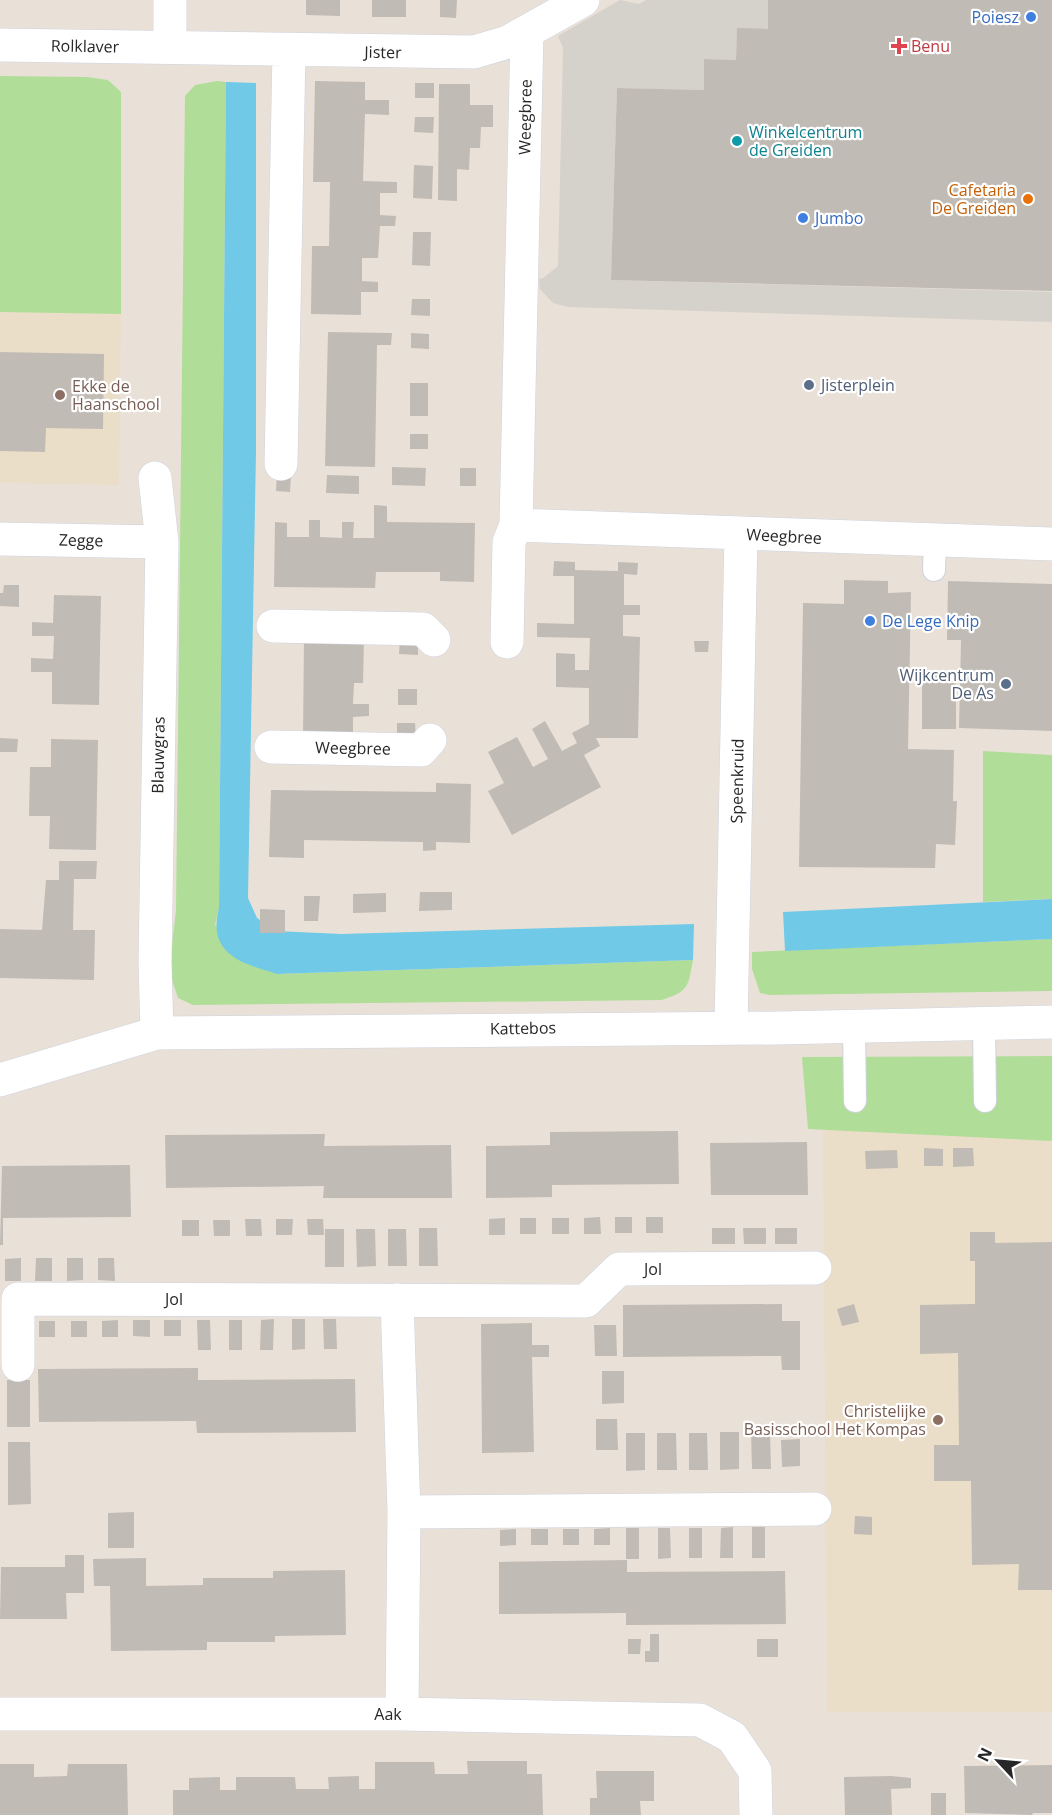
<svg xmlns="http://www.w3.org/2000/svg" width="1052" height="1815" font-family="'Open Sans',sans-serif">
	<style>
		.education { fill: #eadec8 }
		.green { fill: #b0dd97 }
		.plaza { fill: #d5d1cb }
		.water { fill: #70c9e6 }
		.building { fill: #c1bbb5 }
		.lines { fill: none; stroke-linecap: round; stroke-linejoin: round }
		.lane-casing { stroke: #ced2df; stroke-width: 24 }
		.street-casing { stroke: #ced2df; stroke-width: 34 }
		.lane { stroke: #fff; stroke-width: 22 }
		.street { stroke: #fff; stroke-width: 33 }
		.shop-dot { fill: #3f7fe0; stroke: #fff; stroke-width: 2 }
		.health-dot { fill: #e0444e; stroke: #fff; stroke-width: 2 }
		.culture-dot { fill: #0f9aa8; stroke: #fff; stroke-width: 2 }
		.food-dot { fill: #e8710a; stroke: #fff; stroke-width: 2 }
		.service-dot { fill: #5c6f8a; stroke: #fff; stroke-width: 2 }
		.education-dot { fill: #8d6e63; stroke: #fff; stroke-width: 2 }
		.labels { text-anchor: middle; stroke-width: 4.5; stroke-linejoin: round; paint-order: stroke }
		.shop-label { font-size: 16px; fill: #366cbe; stroke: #fff; text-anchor: start }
		.street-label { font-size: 16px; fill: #272727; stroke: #fff }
		.health-label { font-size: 16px; fill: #be3a42; stroke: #fff; text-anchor: start }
		.culture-label { font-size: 16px; fill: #0d838f; stroke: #fff; text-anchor: start }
		.food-label { font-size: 16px; fill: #c56008; stroke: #fff; text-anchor: end }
		.service-label { font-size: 16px; fill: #4e5e75; stroke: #fff; text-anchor: start }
		.education-label { font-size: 16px; fill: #785e54; stroke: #fff; text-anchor: start }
	</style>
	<rect width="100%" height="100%" fill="#e9e1d8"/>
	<path class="education" d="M0,301l121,5 -2,179 -119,-2z
		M1052,1127v585h-225l-4,-584z"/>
	<path class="green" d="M0,76l87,1 21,3 13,12v222l-121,-2z
		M217,81l9,1 -7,826 -4,17 62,49 416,-14c-5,27 -4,31 -31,40l-469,5 -15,-7 -9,-27 7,-61 9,-814 10,-11z
		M983,751l69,4v144l-69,3z
		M1052,939v52l-282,4 -10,-2 -8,-24v-17z
		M1052,1056v85l-244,-12 -6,-72z"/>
	<path class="plaza" d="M620,0l19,4 7,-4h122v29h-31l-1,31 -32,-1v31l-87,-2 -6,192 441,12v30l-484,-15 -15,-4 -13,-14 -1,-10 4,-1 15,-12 5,-218 -5,-12z"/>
	<path class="water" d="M226,82l30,1v368l-8,447 9,20 19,13 65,3 353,-10 -1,36 -416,14c-36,-11 -70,-20 -58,-66z
		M1052,899v40l-267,12 -2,-39z"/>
	<path class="building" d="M306,0h34v16l-34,-1z
		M372,0h34v17h-34z
		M440,0h17l-1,18 -16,-1z
		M768,0h284v291l-441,-11 6,-192 87,2v-31l32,1 1,-32 31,1z
		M315,81l50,1v18h24v15l-24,-1 -2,67 34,1v11h-17v22l16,1 -1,10h-15l-2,32h-16v23l16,1v10h-17v23l-50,-1 1,-68h17l1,-64h-17z
		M415,83h19v15h-19z
		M439,84h31v21h23v22h-12l-1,21h-10l-1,22 -12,-1v32l-19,-1z
		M415,117h19l-1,16 -19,-1z
		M414,165l19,1 -1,33 -19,-1z
		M413,232h18l-1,34 -18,-1z
		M412,299h18v17l-19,-1z
		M328,332l64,1 -1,12h-14l-2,122 -50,-1z
		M411,333l18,1v15l-18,-1z
		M0,352l104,2 -1,75 -57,-1 -1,24 -45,-1z
		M410,383h18v33h-18z
		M410,434h18v15h-18z
		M392,467l34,1 -1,18 -33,-1z
		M460,468h16v18h-16z
		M277,473l14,1 -1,18 -14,-1z
		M327,475l32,1v18l-33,-1z
		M374,505l13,1v16l88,1 -1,59 -34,-1v-9h-64l-1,16 -101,-1 1,-65 12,1v14h22v-17h11v17l22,1v-16h12l-1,16h21z
		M554,561l21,1v8l43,1v-9l20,1 -1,12 -13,-1v31h16v10h-17v21l17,1 -2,101h-42l4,8 -16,9 17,32 -89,48 -24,-44 16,-8 -16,-31 29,-15 16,30 15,-8 -16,-30 13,-8 17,30 15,-8 -5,-10 17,-9v-36l-33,-1v-34l19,1v16h14l1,-32 -53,-1v-14l37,1v-48h-21z
		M844,580l44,1v12l23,-1 -3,157 46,1 -1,51h4l-2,44 -19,-1 -1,24 -136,-1 4,-264 41,1z
		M948,581l104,3v147l-93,-3 2,-88h-14z
		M4,585h15v22l-19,-1v-13h3z
		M54,595l47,1 -2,109 -47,-1v-32h-21v-14l22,1 1,-23h-22v-14l21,1z
		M304,637l60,1 -1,45h-9l-1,21h16v12l-16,1v22l-50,-1z
		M400,638h18v17l-19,-1z
		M694,641h15l-1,11h-13z
		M922,673h18v10h16v46h-34z
		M398,689h19v16h-19z
		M397,723h18l1,16h-19z
		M0,738l18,1 -1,13h-17z
		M51,739l47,1 -2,110 -47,-1 1,-33h-21l1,-49h21z
		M436,783l35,1 -1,59 -34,-1v8l-13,1v-9l-119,-2v18l-35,-1 2,-67 165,2z
		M59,861h38l-1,18h-22l-1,51h22l-1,50 -94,-2v-49l42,1 4,-50h13z
		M420,892h32v18l-33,1z
		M386,893v19l-33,1v-19z
		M304,896h16l-2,25h-14z
		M260,909l25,1v23h-25z
		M678,1131l1,53 -127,1v12l-66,1v-52l64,-1v-13z
		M325,1134l-1,12 127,-1 1,53h-129l1,-12 -158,2 -1,-53z
		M807,1142l1,53h-97l-1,-52z
		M924,1148l19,1v17h-19z
		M953,1148h20l1,18 -21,1z
		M897,1150l1,18 -32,1 -1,-18z
		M130,1165l1,52 -128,1v27h-3l2,-79z
		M600,1217l1,17h-17v-16z
		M615,1217h17v16h-17z
		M646,1217h17v16h-17z
		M505,1218v17h-16v-16z
		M520,1218h16v16h-16z
		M552,1218h17v16h-17z
		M245,1219h16l1,17h-16z
		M276,1219h17l-1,16h-16z
		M307,1219h16l1,16h-16z
		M182,1220h17v16h-17z
		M213,1220h17v16h-16z
		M419,1228h18l1,38h-19z
		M712,1228h23v16h-23z
		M743,1228h23v16h-22z
		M775,1228h22v16h-22z
		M325,1229h19v38h-19z
		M356,1229h19l1,37 -19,1z
		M388,1229h18l1,37h-19z
		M970,1232h25v11l57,-1v348h-34l1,-26 -47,1 -1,-84h-37v-36h25l-1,-92 -38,1v-49l55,-1v-43h-5z
		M21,1258v23h-16v-22z
		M36,1258h16v23h-17z
		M67,1258h16v22l-16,1z
		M98,1258h16l1,23 -17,-1z
		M782,1304v17h18v49h-18l-1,-14 -158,1v-52z
		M854,1304l5,18 -17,4 -5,-17z
		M274,1319l-1,31h-13l1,-30z
		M292,1319h13v30l-13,1z
		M323,1319h13l1,30h-13z
		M118,1320v17h-16v-16z
		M133,1320h17v17l-17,-1z
		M164,1320h17v16h-17z
		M197,1320h13l1,30h-13z
		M229,1320h13v30h-13z
		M39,1321h16v16h-16z
		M71,1321h16v16h-16z
		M532,1323v22h17v12h-17l2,95 -52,1 -1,-129z
		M594,1325h22l1,31h-22z
		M198,1368v12l157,-1 1,53 -159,1 -1,-12 -157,1 -1,-53z
		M602,1371h22v32l-22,1z
		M7,1380h23v47h-23z
		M596,1419h21l1,31h-22z
		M720,1432h19v37l-19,1z
		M751,1432h19l1,37h-19z
		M626,1433h19v37l-19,1z
		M657,1433h19l1,37h-20z
		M689,1433h18l1,37h-19z
		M800,1439v27l-18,1 -1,-27z
		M8,1442h22l1,62 -23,1z
		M134,1512v36h-26v-35z
		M855,1516l17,1v18l-18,-1z
		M733,1527v31h-13l1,-30z
		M752,1527h13v31h-13z
		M610,1528v17h-16v-16z
		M626,1528h13v31h-13z
		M658,1528h12l1,30 -13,1z
		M689,1528h13v30h-13z
		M516,1529v16l-16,1v-16z
		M531,1529h17v16h-17z
		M563,1529h16v16h-16z
		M65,1555h19v38h-18l1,26h-67l1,-52h64z
		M146,1558v28l57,-1v-7h70v-7l72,-1 1,65 -71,1v6h-68v8l-96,1 -1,-65h-16l-1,-27z
		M627,1560v12l158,-1 1,53 -160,1v-12l-127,1v-52z
		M650,1634h9v28h-14v-11h5z
		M628,1639h13l-1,15h-12z
		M757,1639h21v18h-21z
		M467,1761h60v13h15l1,41h-370v-25h16v-12l31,-1v13h16v-13h59l1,12h33l-1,-12 31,-1v13h16v-27h59l1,12h33z
		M0,1764h34v13l33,-1 1,-12h59l1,51h-128z
		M1052,1765v48h-19l-1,2 -67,-2 -1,-47z
		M596,1771h58v30h-14l1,14h-51v-17h7z
		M891,1776l20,2v10l-20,1 1,26h-47l-1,-38z
		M931,1793h15v22h-15z"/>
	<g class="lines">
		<defs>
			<path id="lane" d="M934,570l1,-29
				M984,1024l1,77
				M854,1027l1,74"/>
			<path id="street" d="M527,33l-11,492 536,19
				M0,45l474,7 34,-10 75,-42
				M170,47v-47
				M281,464l8,-413
				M155,478l7,64 -7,420 2,71
				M0,539l162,3
				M273,626l150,3 11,11
				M507,642l2,-100 7,-17
				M271,747l150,3 9,-10
				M731,1027l10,-493
				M0,1080l157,-47 621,-5 274,-6
				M397,1300l7,212 -2,202
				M18,1365v-66l568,2 33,-32 196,-1
				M404,1512l411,-3
				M0,1714h402l298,6 32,17 23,34 1,44"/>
		</defs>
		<use href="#lane" class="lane-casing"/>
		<use href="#street" class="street-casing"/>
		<use href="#lane" class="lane"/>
		<use href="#street" class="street"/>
	</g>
	<g class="shop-dot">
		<circle cx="1031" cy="17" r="6"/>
		<circle cx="803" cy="218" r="6"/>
		<circle cx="870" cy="621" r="6"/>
	</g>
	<path class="health-dot" d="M896 37h6v6h6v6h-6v6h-6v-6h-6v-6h6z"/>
	<circle class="culture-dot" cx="737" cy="141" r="6"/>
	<circle class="food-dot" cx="1028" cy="199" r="6"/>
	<g class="service-dot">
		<circle cx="809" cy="385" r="6"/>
		<circle cx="1006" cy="684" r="6"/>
	</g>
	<g class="education-dot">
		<circle cx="60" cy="395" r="6"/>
		<circle cx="938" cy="1420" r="6"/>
	</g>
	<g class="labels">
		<g class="shop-label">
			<text x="1019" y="23" text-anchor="end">Poiesz</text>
			<text x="815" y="224">Jumbo</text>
			<text x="882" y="627">De Lege Knip</text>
		</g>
		<g class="street-label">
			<text transform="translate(85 46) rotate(1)" y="6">Rolklaver</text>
			<text transform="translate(383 52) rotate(1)" y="6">Jister</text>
			<text transform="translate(525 117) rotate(-89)" y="6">Weegbree</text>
			<text transform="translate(784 536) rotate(3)" y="6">Weegbree</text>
			<text transform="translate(81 540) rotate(1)" y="6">Zegge</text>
			<text transform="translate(353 748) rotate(1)" y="6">Weegbree</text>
			<text transform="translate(158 755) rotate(-89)" y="6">Blauwgras</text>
			<text transform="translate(737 781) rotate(-89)" y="6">Speenkruid</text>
			<text transform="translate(523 1028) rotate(-1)" y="6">Kattebos</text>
			<text x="653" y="1275">Jol</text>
			<text x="174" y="1305">Jol</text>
			<text x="388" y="1720">Aak</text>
		</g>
		<g class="health-label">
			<text x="911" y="52">Benu</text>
		</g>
		<g class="culture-label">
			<text x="749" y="138">Winkelcentrum<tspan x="749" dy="18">de Greiden</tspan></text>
		</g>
		<g class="food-label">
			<text x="1016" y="196">Cafetaria<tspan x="1016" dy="18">De Greiden</tspan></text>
		</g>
		<g class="service-label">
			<text x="821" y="391">Jisterplein</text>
			<text x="994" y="681" text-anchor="end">Wijkcentrum<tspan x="994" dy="18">De As</tspan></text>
		</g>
		<g class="education-label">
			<text x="72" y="392">Ekke de<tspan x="72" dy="18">Haanschool</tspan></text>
			<text x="926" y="1417" text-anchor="end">Christelijke<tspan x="926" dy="18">Basisschool Het Kompas</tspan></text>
		</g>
	</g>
	<g transform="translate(998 1761) rotate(296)" stroke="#ffffff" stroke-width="4.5" paint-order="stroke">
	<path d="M0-4.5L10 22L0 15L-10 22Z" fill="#272727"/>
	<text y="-9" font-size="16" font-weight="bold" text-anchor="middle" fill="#272727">N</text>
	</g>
</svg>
